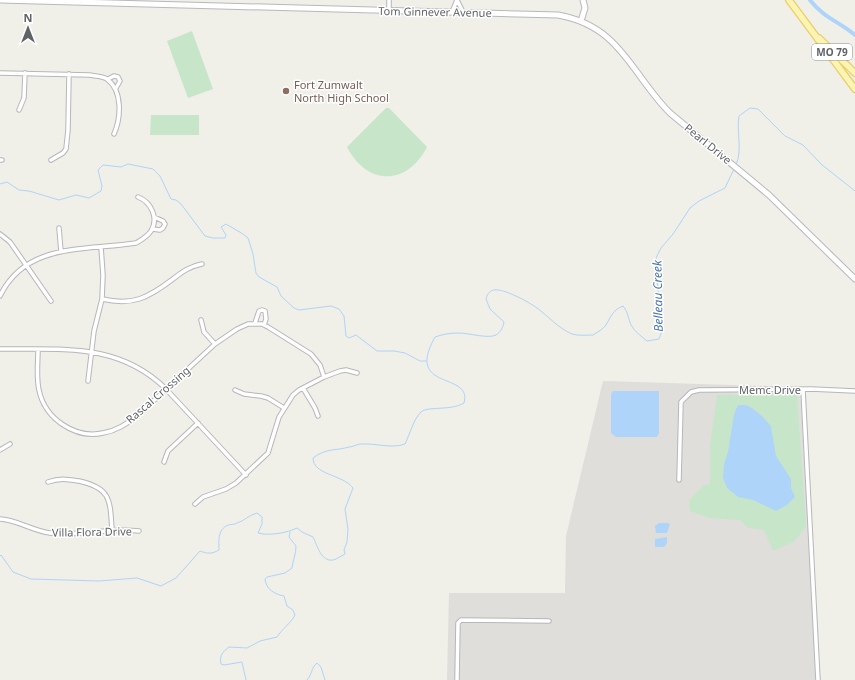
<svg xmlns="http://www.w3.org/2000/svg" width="855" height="680" font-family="'Noto Sans',sans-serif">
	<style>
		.industrial { fill: #dfdeda }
		.green { fill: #c7e6c9 }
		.water { fill: #aed4fa }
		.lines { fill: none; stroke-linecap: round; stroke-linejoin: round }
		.stream { stroke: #aed4fa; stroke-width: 1 }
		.canal { stroke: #aed4fa; stroke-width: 4 }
		.street-casing { stroke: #b5b7bb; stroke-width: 5.5 }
		.secondary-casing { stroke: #b6b9be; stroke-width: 7 }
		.primary-casing { stroke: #eace68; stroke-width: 8 }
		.street { stroke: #fff; stroke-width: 3.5 }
		.secondary { stroke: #fff; stroke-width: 5 }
		.primary { stroke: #fbf4b3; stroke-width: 5.5 }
		.education-dot { fill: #8d6e63; stroke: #fff; stroke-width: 1.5 }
		.labels { text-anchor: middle; stroke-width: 3; stroke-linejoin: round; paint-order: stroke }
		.shield { fill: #fff; stroke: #8f9195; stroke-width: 1 }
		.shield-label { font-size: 10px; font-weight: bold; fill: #5f6267 }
		.street-label { font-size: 11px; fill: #5f6267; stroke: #fff }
		.education-label { font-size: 11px; fill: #785e54; stroke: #fff; text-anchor: start }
		.water-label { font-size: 12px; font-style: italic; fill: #4a74ad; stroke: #fff }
	</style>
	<rect width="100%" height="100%" fill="#f0efe8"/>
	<path class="industrial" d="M603,381l197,6 17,293h-370l2,-87h116l1,-57z"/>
	<path class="green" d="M192,31l21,58 -25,9 -21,-57z
		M386,108h3l38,39c-20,39 -60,39 -80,0z
		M151,115h48v20h-49z
		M797,394l9,132 -11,15 -22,10 -9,-21 -16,-2 -8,-8 -31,-2 -19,-7 -1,-11 15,-15 6,-1v-38l7,-51z"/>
	<path class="water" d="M613,391h46v42l-2,4h-41l-5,-4v-39z
		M738,405h8l6,3 10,8 9,10 5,30 15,23v9l4,9 -8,8 -11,6 -23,-11 -15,-3 -11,-9 -4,-10 1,-14 4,-12 6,-38z
		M659,523h8l3,1 -3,9h-11l-1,-7z
		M667,537v6l-3,4h-9v-8z"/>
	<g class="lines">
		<path class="stream" d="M736,165c7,-16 0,-33 3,-49l11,-8 8,1 27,27 18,9 18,19 34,27
			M0,184l7,-2 12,8 10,1 30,9 17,-5 13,3 12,-7 1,-5 -4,-16 5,-5 18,2 7,-3 25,5 7,7 11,23 5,1 5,4 24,32 8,2h12l1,-3 -5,-8 5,-3 17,10 5,4 5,16 3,19 3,4 18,10 4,9 13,12 5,2 32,-4 8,3 5,7 2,20 3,2 7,-3 21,16h17l11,2 15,8h6
			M0,556l1,-1 12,17 18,7 68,2 38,-3 24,8 15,-8 24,-27c8,3 12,3 19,-1 0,-8 -2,-20 9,-25 3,-1 6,0 9,-2 7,-2 12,-8 20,-10l5,4v7l-4,9c11,3 29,0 39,-5l5,4 11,5c4,8 8,25 20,23 4,-1 8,-4 12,-6l-1,-4 3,-8 1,-13 -3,-20 8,-21c-11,-14 -40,-13 -40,-30 13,-10 22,-7 36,-11 4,0 8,-3 12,-3 15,-1 30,5 44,0 5,-10 8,-24 16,-32 6,-6 30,-1 43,-9 9,-32 -60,-11 -29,-66 8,-3 16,-4 24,-4 10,0 29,6 37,2 5,-3 7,-8 8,-13l-14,-13 -4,-10c1,-4 3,-8 8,-9 9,-2 35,12 43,18 11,8 21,20 35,26 6,2 15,1 21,1 5,-3 10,-6 13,-10 5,-9 7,-15 17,-19 5,6 5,12 8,19 4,7 10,11 16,16l12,-2 2,-5v-16l-5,-48v-12l5,-10 12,-14 17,-26 9,-7 26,-13 9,-19
			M246,680l-4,-18 -18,3 -3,-1c-2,-9 2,-12 8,-17l18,1 13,-7 17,-4c5,-8 14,-14 18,-22l-2,-5 -6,-4 -3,-10c-10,-2 -18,-7 -19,-17l2,-2 18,-4 7,-5c1,-8 4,-14 4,-22l-7,-9 1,-5
			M307,680c5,-5 4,-12 10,-17l4,4 4,13"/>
		<path class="canal" d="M810,0c14,18 28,21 45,35"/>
		<defs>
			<path id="street" d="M457,0l6,12
				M389,10v-10
				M452,12l5,-12
				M0,73l89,2c6,1 14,1 18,4 16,12 14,39 7,55
				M108,79l6,-3 4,1 2,4 -4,7
				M19,110l5,-12 1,-25
				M0,160h2
				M51,160l12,-7 3,-4 2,-19 1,-56
				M59,228l2,24
				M152,229l8,1 3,-2 2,-4 -2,-3 -9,-4
				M0,234l10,8 41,59
				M0,296c26,-54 85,-45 136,-53 5,-3 11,-6 15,-12 8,-13 0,-29 -13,-34
				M102,299c31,7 46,-1 71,-20 9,-7 17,-13 29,-15
				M201,320l3,12 11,12
				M255,323l4,-12 3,-1 3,1 1,8 -2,6
				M0,349c62,1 118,-7 166,40l80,86
				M38,350c0,13 -2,27 1,40 6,29 36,49 64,43 13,-2 23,-9 33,-16l79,-73 22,-15 11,-5h14l6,3 43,27 9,11 4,12
				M88,381l6,-50 8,-32 1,-24 -2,-28
				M303,388l12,20 3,8
				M235,390l9,4 17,2 7,2 16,10
				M803,390l15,290
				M0,450l10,-6
				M164,462l4,-11 30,-28
				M679,480l2,-78 10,-10 8,-2 112,-1 44,2
				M48,482c12,-4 18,-3 31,-1 32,7 31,19 33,49
				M195,504l8,-7 23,-8 10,-6 32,-30 11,-36 14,-22 6,-5 25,-13 16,-6 6,-1 11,3
				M0,519c15,0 33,12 50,14 30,4 58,-6 89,-2
				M457,680l1,-57 3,-3 88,1"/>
			<path id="secondary" d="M0,0l558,15c63,11 73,59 112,98l99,82 86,84
				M581,21l4,-13 -2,-8"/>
			<path id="primary" d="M789,0l66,89
				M819,38l36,35"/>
		</defs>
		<use href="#street" class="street-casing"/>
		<use href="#secondary" class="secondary-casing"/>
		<use href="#primary" class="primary-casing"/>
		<use href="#street" class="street"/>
		<use href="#secondary" class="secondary"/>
		<use href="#primary" class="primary"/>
	</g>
	<circle class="education-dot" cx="286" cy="91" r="4"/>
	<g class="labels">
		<rect class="shield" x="812" y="44" width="40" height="16" rx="3"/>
		<g class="shield-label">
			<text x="832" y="56">MO 79</text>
		</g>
		<g class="street-label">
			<text transform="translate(435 12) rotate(1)" y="4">Tom Ginnever Avenue</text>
			<text transform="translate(708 144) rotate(39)" y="4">Pearl Drive</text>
			<text x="770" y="394">Memc Drive</text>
			<text transform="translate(158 395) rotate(-41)" y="4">Rascal Crossing</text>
			<text transform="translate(92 532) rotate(-1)" y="4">Villa Flora Drive</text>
		</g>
		<g class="education-label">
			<text x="294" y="89">Fort Zumwalt<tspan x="294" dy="13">North High School</tspan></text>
		</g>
		<g class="water-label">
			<text transform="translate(658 296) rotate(-91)" y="4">Belleau Creek</text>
		</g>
	</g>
	<g transform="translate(28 28)" stroke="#ffffff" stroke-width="3" paint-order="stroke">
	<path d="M0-3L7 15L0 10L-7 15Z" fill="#5f6267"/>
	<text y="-6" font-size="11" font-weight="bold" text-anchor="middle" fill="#5f6267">N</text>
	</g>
</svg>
